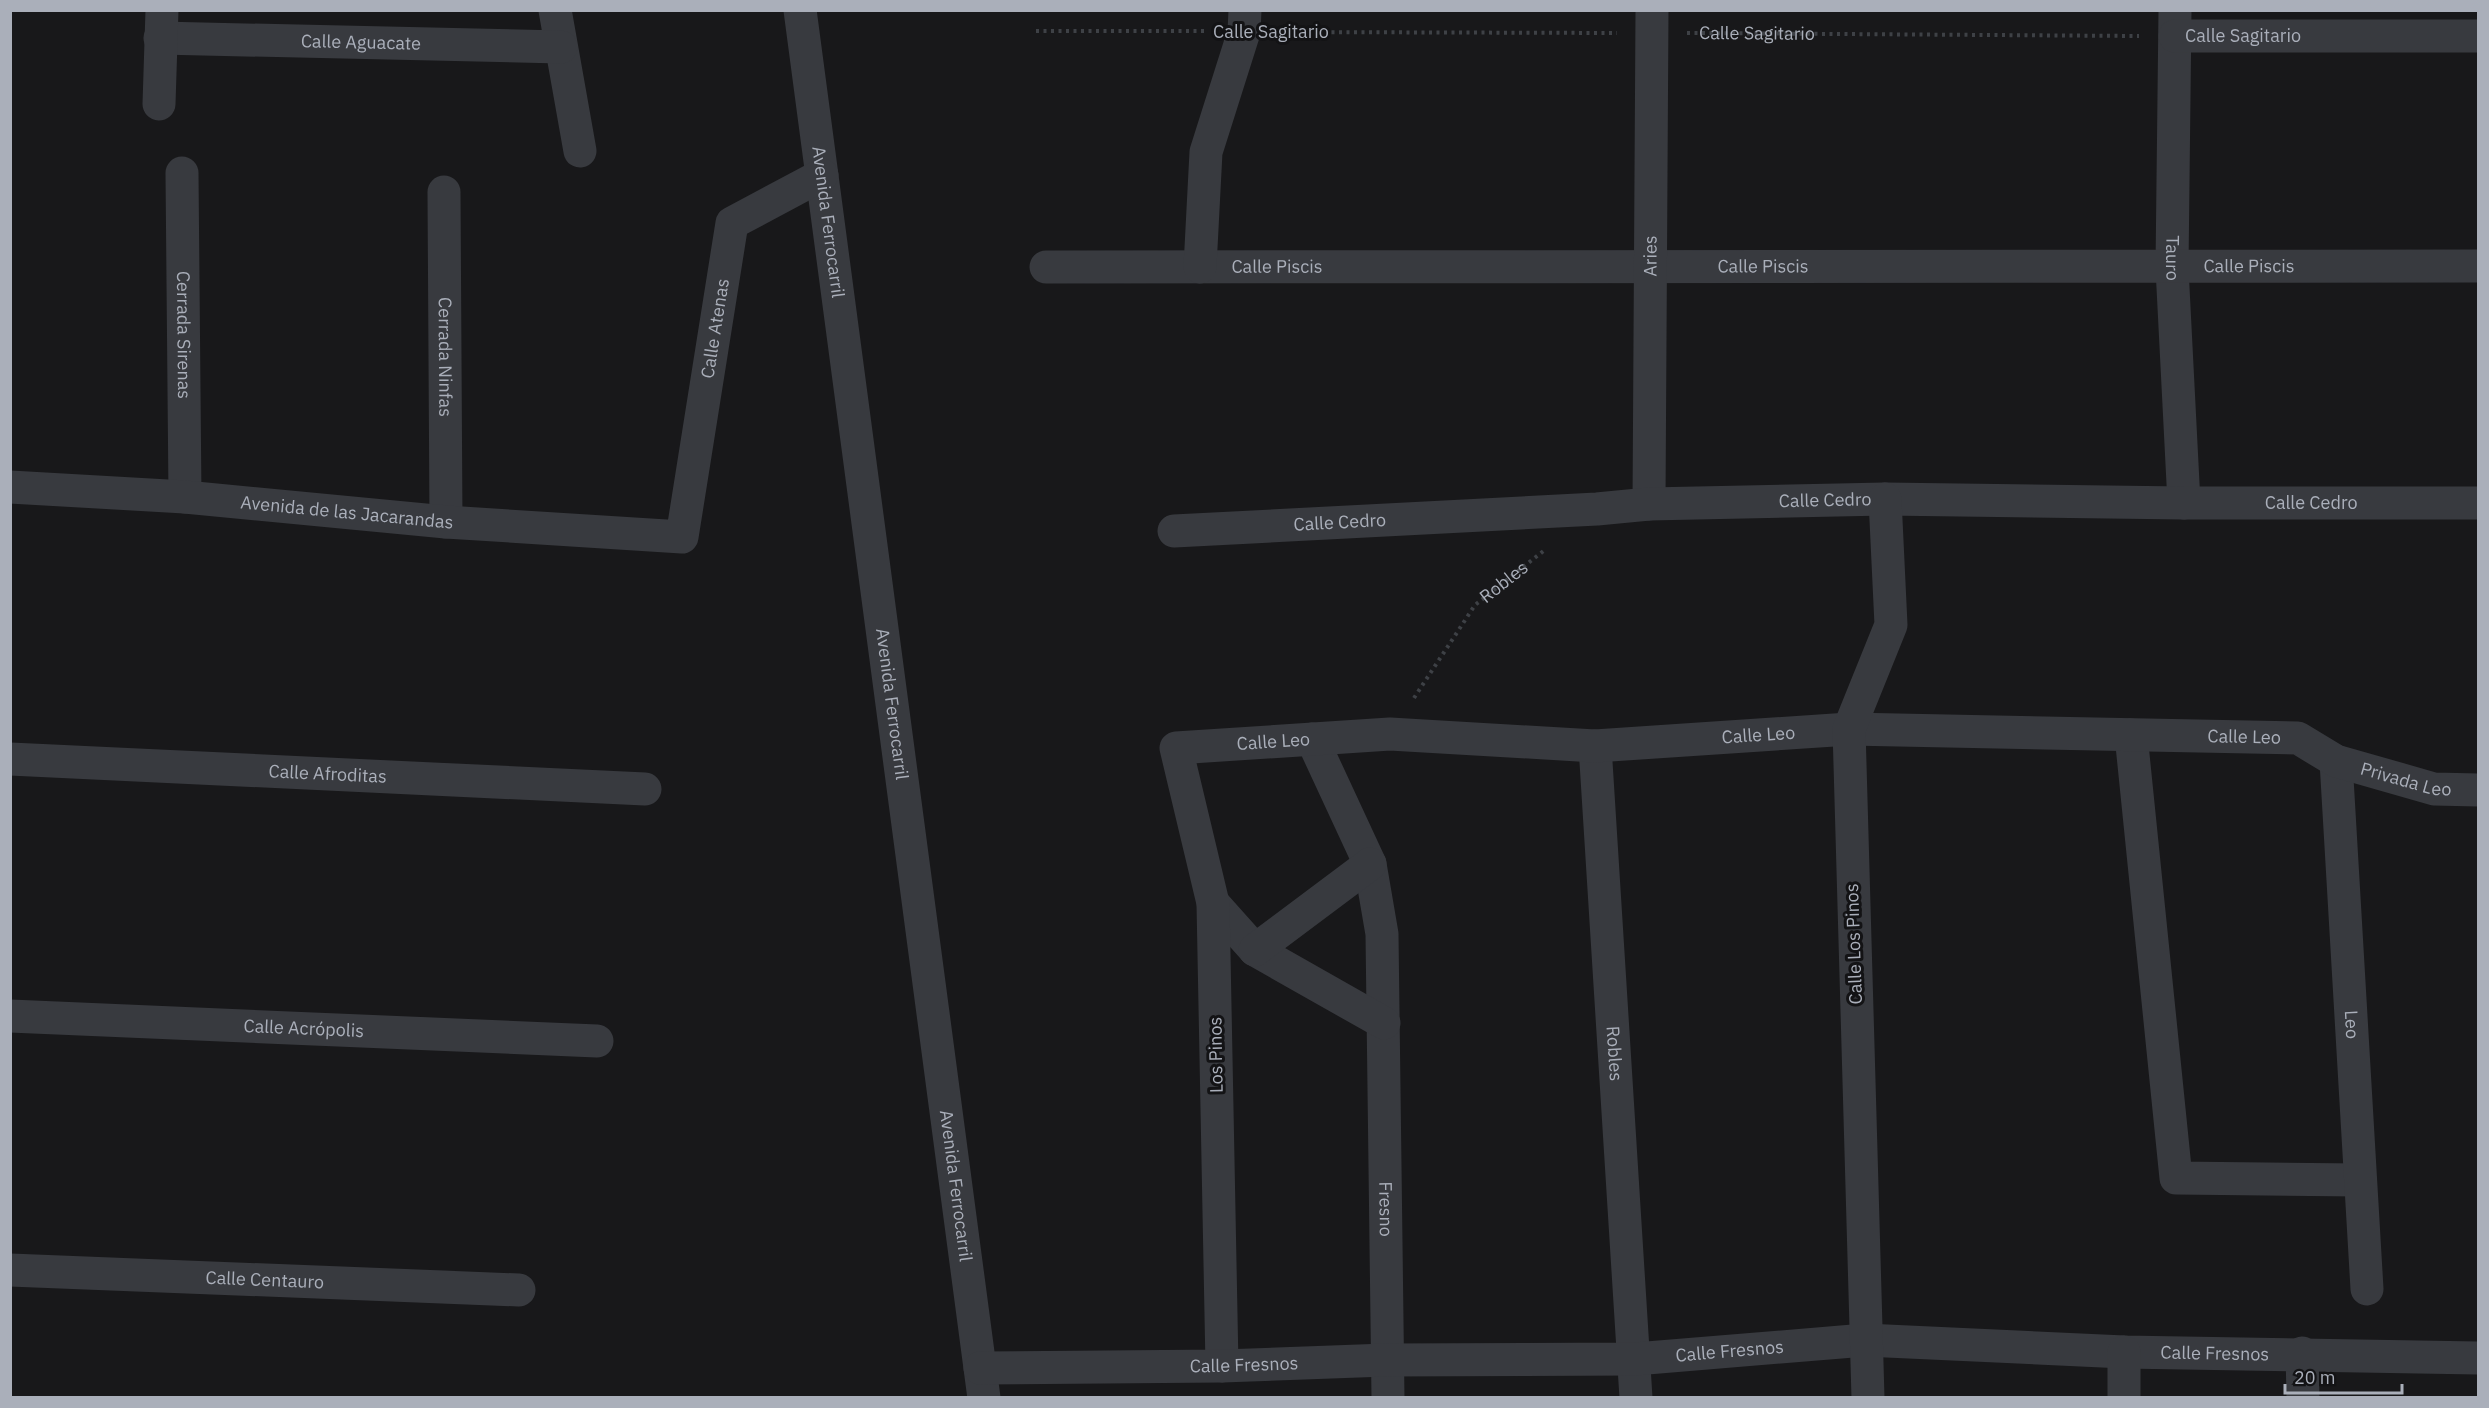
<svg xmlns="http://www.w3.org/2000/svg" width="2489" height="1408" font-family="'IBM Plex Sans',sans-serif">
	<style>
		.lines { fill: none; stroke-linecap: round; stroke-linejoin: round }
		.path { stroke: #3e4146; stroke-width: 4; stroke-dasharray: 3 4.5; stroke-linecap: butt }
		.minor { stroke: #383a3f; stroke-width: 33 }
		.labels { text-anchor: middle; stroke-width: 6; stroke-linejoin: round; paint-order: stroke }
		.street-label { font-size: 18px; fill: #aaafba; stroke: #131315 }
	</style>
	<rect width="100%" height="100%" fill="#18181a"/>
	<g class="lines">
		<g class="path">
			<path d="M1036,31h170"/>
			<path d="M1279,32l338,1"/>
			<path id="s1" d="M1687,33l452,3"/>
			<path id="s2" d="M1414,698l61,-93 71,-56"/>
		</g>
		<g class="minor">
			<path d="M555,10l25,141"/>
			<path id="s3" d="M800,10l184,1388"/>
			<path id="s4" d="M2175,10l-3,258 12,235"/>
			<path id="s5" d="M2175,36h303"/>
			<path id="s6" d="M160,38l401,9"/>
			<path d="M159,104l3,-94"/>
			<path id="s7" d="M182,173l3,324"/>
			<path id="s8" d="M444,192l2,330"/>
			<path id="s9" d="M1046,267l1432,-1"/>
			<path d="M1200,267l6,-115 38,-120 1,-22"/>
			<path id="s10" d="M10,487l175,10 261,25 236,15 50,-314 90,-48"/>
			<path id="s11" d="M1649,504l3,-494"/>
			<path id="s12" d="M1174,531l423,-22 52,-5 236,-5 299,4h294"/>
			<path d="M2131,735l45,443 183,2"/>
			<path id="s13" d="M1312,739l58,125 12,70 6,464"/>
			<path id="s14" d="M1595,746l41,652"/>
			<path id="s15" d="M10,759l635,30"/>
			<path id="s16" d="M2336,761l31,528"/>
			<path d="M1213,903l42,47 129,73"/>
			<path d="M1255,950l115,-86"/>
			<path id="s17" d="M10,1016l587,25"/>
			<path id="s18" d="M10,1270l509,20"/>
			<path d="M2302,1353l1,45"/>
			<path id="s19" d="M1222,1366l-9,-463 -37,-155 214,-14 205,12 254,-17 449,9 38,23 98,28 44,1"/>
			<path id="s20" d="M980,1368l242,-2 164,-6 249,-1 230,-19 259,12 354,6"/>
			<path d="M1868,1398l-19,-669 42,-104 -6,-126"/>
			<path d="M2124,1398v-46"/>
		</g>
	</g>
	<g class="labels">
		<g class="street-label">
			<text x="1271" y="38">Calle Sagitario</text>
			<text dy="6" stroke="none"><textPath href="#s1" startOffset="70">Calle Sagitario</textPath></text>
			<text dy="6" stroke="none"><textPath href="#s5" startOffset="68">Calle Sagitario</textPath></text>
			<text dy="6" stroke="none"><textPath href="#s6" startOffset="201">Calle Aguacate</textPath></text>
			<text dy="6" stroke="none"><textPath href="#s3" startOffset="214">Avenida Ferrocarril</textPath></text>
			<text dy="6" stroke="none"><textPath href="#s11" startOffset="248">Aries</textPath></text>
			<text dy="6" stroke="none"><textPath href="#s4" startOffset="248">Tauro</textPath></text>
			<text dy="6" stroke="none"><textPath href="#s9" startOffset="231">Calle Piscis</textPath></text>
			<text dy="6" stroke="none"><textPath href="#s9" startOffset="717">Calle Piscis</textPath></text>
			<text dy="6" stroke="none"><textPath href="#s9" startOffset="1203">Calle Piscis</textPath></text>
			<text dy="6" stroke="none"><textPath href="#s10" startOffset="885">Calle Atenas</textPath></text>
			<text dy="6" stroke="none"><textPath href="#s7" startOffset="162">Cerrada Sirenas</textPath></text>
			<text dy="6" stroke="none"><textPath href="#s8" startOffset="165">Cerrada Ninfas</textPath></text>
			<text dy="6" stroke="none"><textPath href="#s12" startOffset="652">Calle Cedro</textPath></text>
			<text dy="6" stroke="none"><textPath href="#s12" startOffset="1138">Calle Cedro</textPath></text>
			<text dy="6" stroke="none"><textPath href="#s10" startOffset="338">Avenida de las Jacarandas</textPath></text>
			<text dy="6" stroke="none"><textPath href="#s12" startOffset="166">Calle Cedro</textPath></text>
			<text dy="6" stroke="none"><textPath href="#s2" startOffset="148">Robles</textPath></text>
			<text dy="6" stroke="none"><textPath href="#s3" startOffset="700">Avenida Ferrocarril</textPath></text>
			<text dy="6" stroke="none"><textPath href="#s19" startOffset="1206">Calle Leo</textPath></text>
			<text dy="6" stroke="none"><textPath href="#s19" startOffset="1692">Calle Leo</textPath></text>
			<text dy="6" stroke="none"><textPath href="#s19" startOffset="720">Calle Leo</textPath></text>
			<text dy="6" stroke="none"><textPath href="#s15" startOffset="318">Calle Afroditas</textPath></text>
			<text dy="6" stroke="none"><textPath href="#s19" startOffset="1863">Privada Leo</textPath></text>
			<text transform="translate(1854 944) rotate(-92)" y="6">Calle Los Pinos</text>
			<text dy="6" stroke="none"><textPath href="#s16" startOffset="264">Leo</textPath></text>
			<text dy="6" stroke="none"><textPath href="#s17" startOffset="294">Calle Acrópolis</textPath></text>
			<text dy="6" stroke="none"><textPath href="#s14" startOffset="308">Robles</textPath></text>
			<text transform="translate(1216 1055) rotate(-91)" y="6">Los Pinos</text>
			<text dy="6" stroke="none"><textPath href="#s3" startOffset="1186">Avenida Ferrocarril</textPath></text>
			<text dy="6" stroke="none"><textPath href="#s13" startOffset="484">Fresno</textPath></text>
			<text dy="6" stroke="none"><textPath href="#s18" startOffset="255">Calle Centauro</textPath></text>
			<text dy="6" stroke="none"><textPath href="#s20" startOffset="750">Calle Fresnos</textPath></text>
			<text dy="6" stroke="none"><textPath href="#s20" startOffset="1236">Calle Fresnos</textPath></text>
			<text dy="6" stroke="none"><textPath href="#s20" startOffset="264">Calle Fresnos</textPath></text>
		</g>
	</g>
	<rect width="2489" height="1408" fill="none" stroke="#aaafba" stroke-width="24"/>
	<path d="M2285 1384v9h117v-9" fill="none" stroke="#aaafba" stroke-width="3"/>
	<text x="2294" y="1384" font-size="18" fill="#aaafba" stroke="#131315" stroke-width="4.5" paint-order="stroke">20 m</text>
</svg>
